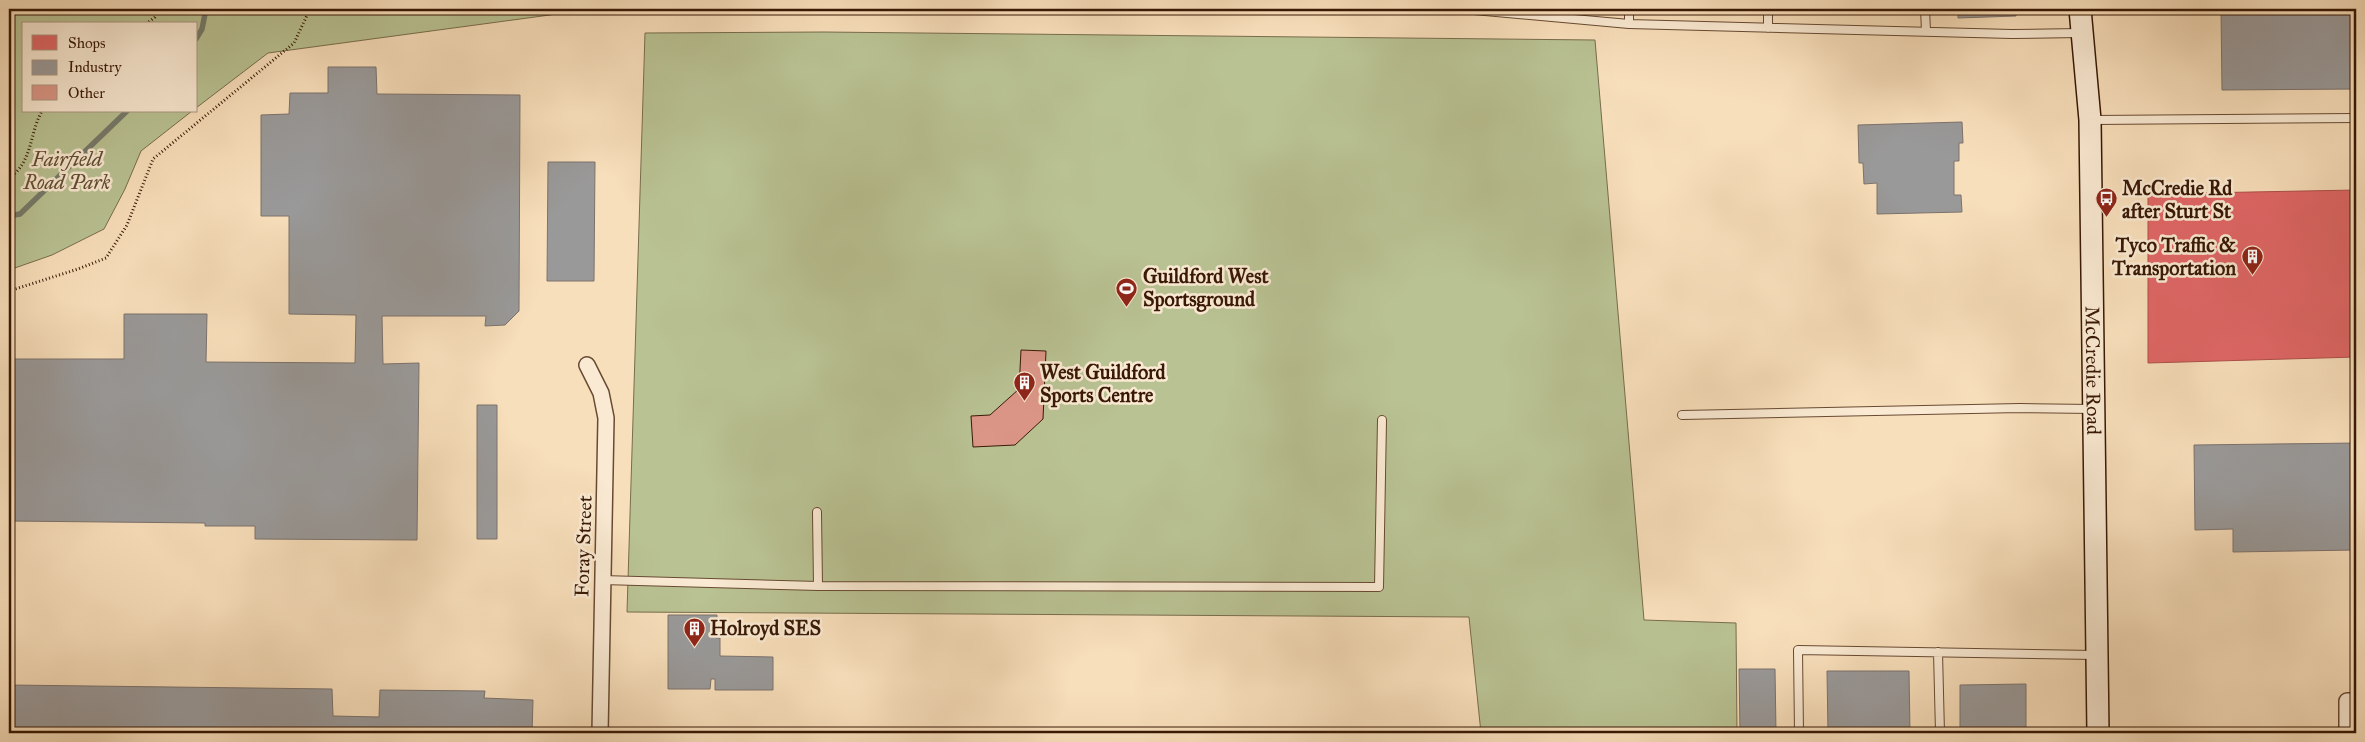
<svg xmlns="http://www.w3.org/2000/svg" width="2365" height="742" font-family="'IM FELL Great Primer',serif">
	<style>
		.green { fill: #b9c293; stroke: #786d4c }
		.shops { fill: #e06666; stroke: #ae4f49 }
		.industry { fill: #999; stroke: #7c726d }
		.lines { fill: none; stroke-linecap: round; stroke-linejoin: round }
		.stream { stroke: #757b6c; stroke-width: 5.5 }
		.building { fill: #dc9688; stroke: #381805 }
		.lane-casing { stroke: #684a32; stroke-width: 10 }
		.street-casing { stroke: #684a32; stroke-width: 18 }
		.secondary-casing { stroke: #381805; stroke-width: 24 }
		.path { stroke: #381805; stroke-width: 3; stroke-dasharray: 1 2.5; stroke-linecap: butt }
		.lane { stroke: #faead3; stroke-width: 8 }
		.street { stroke: #faead3; stroke-width: 15 }
		.secondary { stroke: #faead3; stroke-width: 21 }
		.labels { text-anchor: middle; stroke-width: 5; stroke-linejoin: round; paint-order: stroke }
		.park-label { font-size: 20px; font-style: italic; fill: #5f4b30; stroke: #faead3 }
		.poi-label { font-size: 20px; font-weight: bold; fill: #381805; stroke: #faead3; text-anchor: start }
		.street-label { font-size: 20px; fill: #381805; stroke: #faead3 }
	</style>
	<rect width="100%" height="100%" fill="#f8dfbb"/>
	<filter id="stains"><feTurbulence type="fractalNoise" baseFrequency=".004" numOctaves="4"/><feColorMatrix values="0 0 0 0 .2 0 0 0 0 .09 0 0 0 0 .02 0 0 0 .5 -.17"/></filter>
	<radialGradient id="worn" r=".72"><stop offset=".6" stop-color="#630" stop-opacity="0"/><stop offset="1" stop-color="#630" stop-opacity=".3"/></radialGradient>
	<path class="green" d="M9,9h807l-1,2 -243,1 -304,41 -72,55v-84h-172v87h168l-51,40 -16,38 -21,40 -52,26 -43,15z
		M824,32l771,8 49,580 92,3 1,110h-256l-12,-116 -842,-5 18,-579z"/>
	<path class="shops" d="M2356,190v167l-208,6v-169z"/>
	<path class="industry" d="M1674,9h29v4l-29,1z
		M1958,9h58v7l-58,2z
		M2221,9h135v80l-134,1z
		M328,67h48l1,27 143,1 -1,216 -14,14 -20,1 1,-10h-104l1,48 36,-1 -2,177 -162,-1v-13h-50v-3l-196,-2v-162h115v-45h83l-1,48 149,1 1,-48 -67,-1v-98h-28v-101l28,-1 1,-21h38z
		M1962,122l1,21h-4v18h-5v34h7l1,17 -85,2v-31l-13,1 -1,-21h-4l-1,-38z
		M548,162h47l-1,119h-47z
		M477,405h20v134h-20z
		M2356,443v107l-123,2v-23l-38,1 -1,-85z
		M668,615h49l-1,23h4v18l53,1v33h-58v-11h-4l-1,10h-42z
		M1739,669h36l1,64h-36z
		M1827,671h82l1,62h-82z
		M2026,684v49h-66v-48z
		M9,685l323,4 1,27 46,1 1,-27 105,1 -1,7 49,2 -1,33h-523z"/>
	<g class="lines">
		<path class="stream" d="M196,39l6,-10 4,-20
			M9,216l11,-2 107,-103"/>
	</g>
	<path class="building" d="M1021,350l25,1 -3,68 -28,26 -42,2 -2,-31 19,-1 29,-26z"/>
	<g class="lines">
		<defs>
			<path id="lane" d="M1463,9l166,15 383,10 68,-1
				M1629,9v15
				M1768,9v19
				M1925,9l1,22
				M2092,120l264,-2
				M1682,415l338,-7 73,1
				M817,512l1,74
				M602,580l216,6 561,1 3,-167
				M1938,652l2,81
				M1799,733l-1,-83 297,5"/>
			<path id="street" d="M587,365l14,28 5,25 -6,315
				M2347,733v-32h9"/>
			<g id="secondary">
				<path id="s1" d="M2080,9l10,111 8,613"/>
			</g>
		</defs>
		<use href="#lane" class="lane-casing"/>
		<use href="#street" class="street-casing"/>
		<use href="#secondary" class="secondary-casing"/>
		<path class="path" d="M146,24l9,-7 3,-8
			M9,178c24,-16 20,-44 33,-67
			M9,291l69,-22 28,-11 21,-33 26,-66 141,-116 16,-34"/>
		<use href="#lane" class="lane"/>
		<use href="#street" class="street"/>
		<use href="#secondary" class="secondary"/>
	</g>
	<defs>
		<symbol id="bus-pin" viewBox="-11 -11 22 30"><path d="M0 17L-7.5 6A9.5 9.5 0 1 1 7.5 6Z" fill="#8f2418" stroke="#faead3"/><path d="M-5-6H5V4H4V6H2V4H-2V6H-4V4H-5ZM-3.5-4V0h7V-4ZM-3.5 1.2v1.5H-2V1.2ZM2 1.2v1.5H3.5V1.2Z" fill="#fff"/></symbol>
		<symbol id="building-pin" viewBox="-11 -11 22 30"><path d="M0 17L-7.5 6A9.5 9.5 0 1 1 7.5 6Z" fill="#8f2418" stroke="#faead3"/><path d="M-4-6H4V6H1V3H-1V6H-4ZM-2.5-4.3h1.7v1.8h-1.7ZM.8-4.3h1.7v1.8H.8ZM-2.5-1h1.7V.8h-1.7ZM.8-1h1.7V.8H.8Z" fill="#fff"/></symbol>
		<symbol id="stadium-pin" viewBox="-11 -11 22 30"><path d="M0 17L-7.5 6A9.5 9.5 0 1 1 7.5 6Z" fill="#8f2418" stroke="#faead3"/><path d="M0-5a6.5 5 0 1 0 0 10a6.5 5 0 1 0 0-10ZM-3.5-1.8h7v3.6h-7Z" fill="#fff"/></symbol>
	</defs>
	<g fill-rule="evenodd">
		<use href="#bus-pin" x="2094" y="186" width="25" height="34"/>
		<use href="#building-pin" x="2240" y="244" width="25" height="34"/>
		<use href="#stadium-pin" x="1114" y="276" width="25" height="34"/>
		<use href="#building-pin" x="1012" y="370" width="25" height="34"/>
		<use href="#building-pin" x="682" y="616" width="25" height="34"/>
	</g>
	<g class="labels">
		<g class="park-label">
			<text x="67" y="166">Fairfield<tspan x="67" dy="23">Road Park</tspan></text>
		</g>
		<g class="poi-label">
			<text x="2122" y="195">McCredie Rd<tspan x="2122" dy="23">after Sturt St</tspan></text>
			<text x="2236" y="252" text-anchor="end">Tyco Traffic &amp;<tspan x="2236" dy="23">Transportation</tspan></text>
			<text x="1143" y="283">Guildford West<tspan x="1143" dy="23">Sportsground</tspan></text>
			<text x="1040" y="379">West Guildford<tspan x="1040" dy="23">Sports Centre</tspan></text>
			<text x="710" y="635">Holroyd SES</text>
		</g>
		<g class="street-label">
			<text dy="7" stroke="none"><textPath href="#s1" startOffset="362">McCredie Road</textPath></text>
			<text transform="translate(583 546) rotate(-88)" y="7">Foray Street</text>
		</g>
	</g>
	<rect width="2365" height="742" fill="none" stroke="#f8dfbb" stroke-width="30"/>
	<rect x="10" y="10" width="2345" height="722" fill="none" stroke="#381805" stroke-width="2.5"/>
	<rect x="15" y="15" width="2335" height="712" fill="none" stroke="#381805"/>
	<rect x="22" y="22" width="175" height="90" fill="#faead3" stroke="#ac9681"/>
	<rect x="32" y="35" width="25" height="15" fill="#e06666" stroke="#ac9681"/>
	<text x="68" y="48" font-size="15" fill="#381805">Shops</text>
	<rect x="32" y="60" width="25" height="15" fill="#999999" stroke="#ac9681"/>
	<text x="68" y="72" font-size="15" fill="#381805">Industry</text>
	<rect x="32" y="85" width="25" height="15" fill="#dc9688" stroke="#ac9681"/>
	<text x="68" y="98" font-size="15" fill="#381805">Other</text>
	<rect width="100%" height="100%" filter="url(#stains)"/>
	<rect width="100%" height="100%" fill="url(#worn)"/>
</svg>
